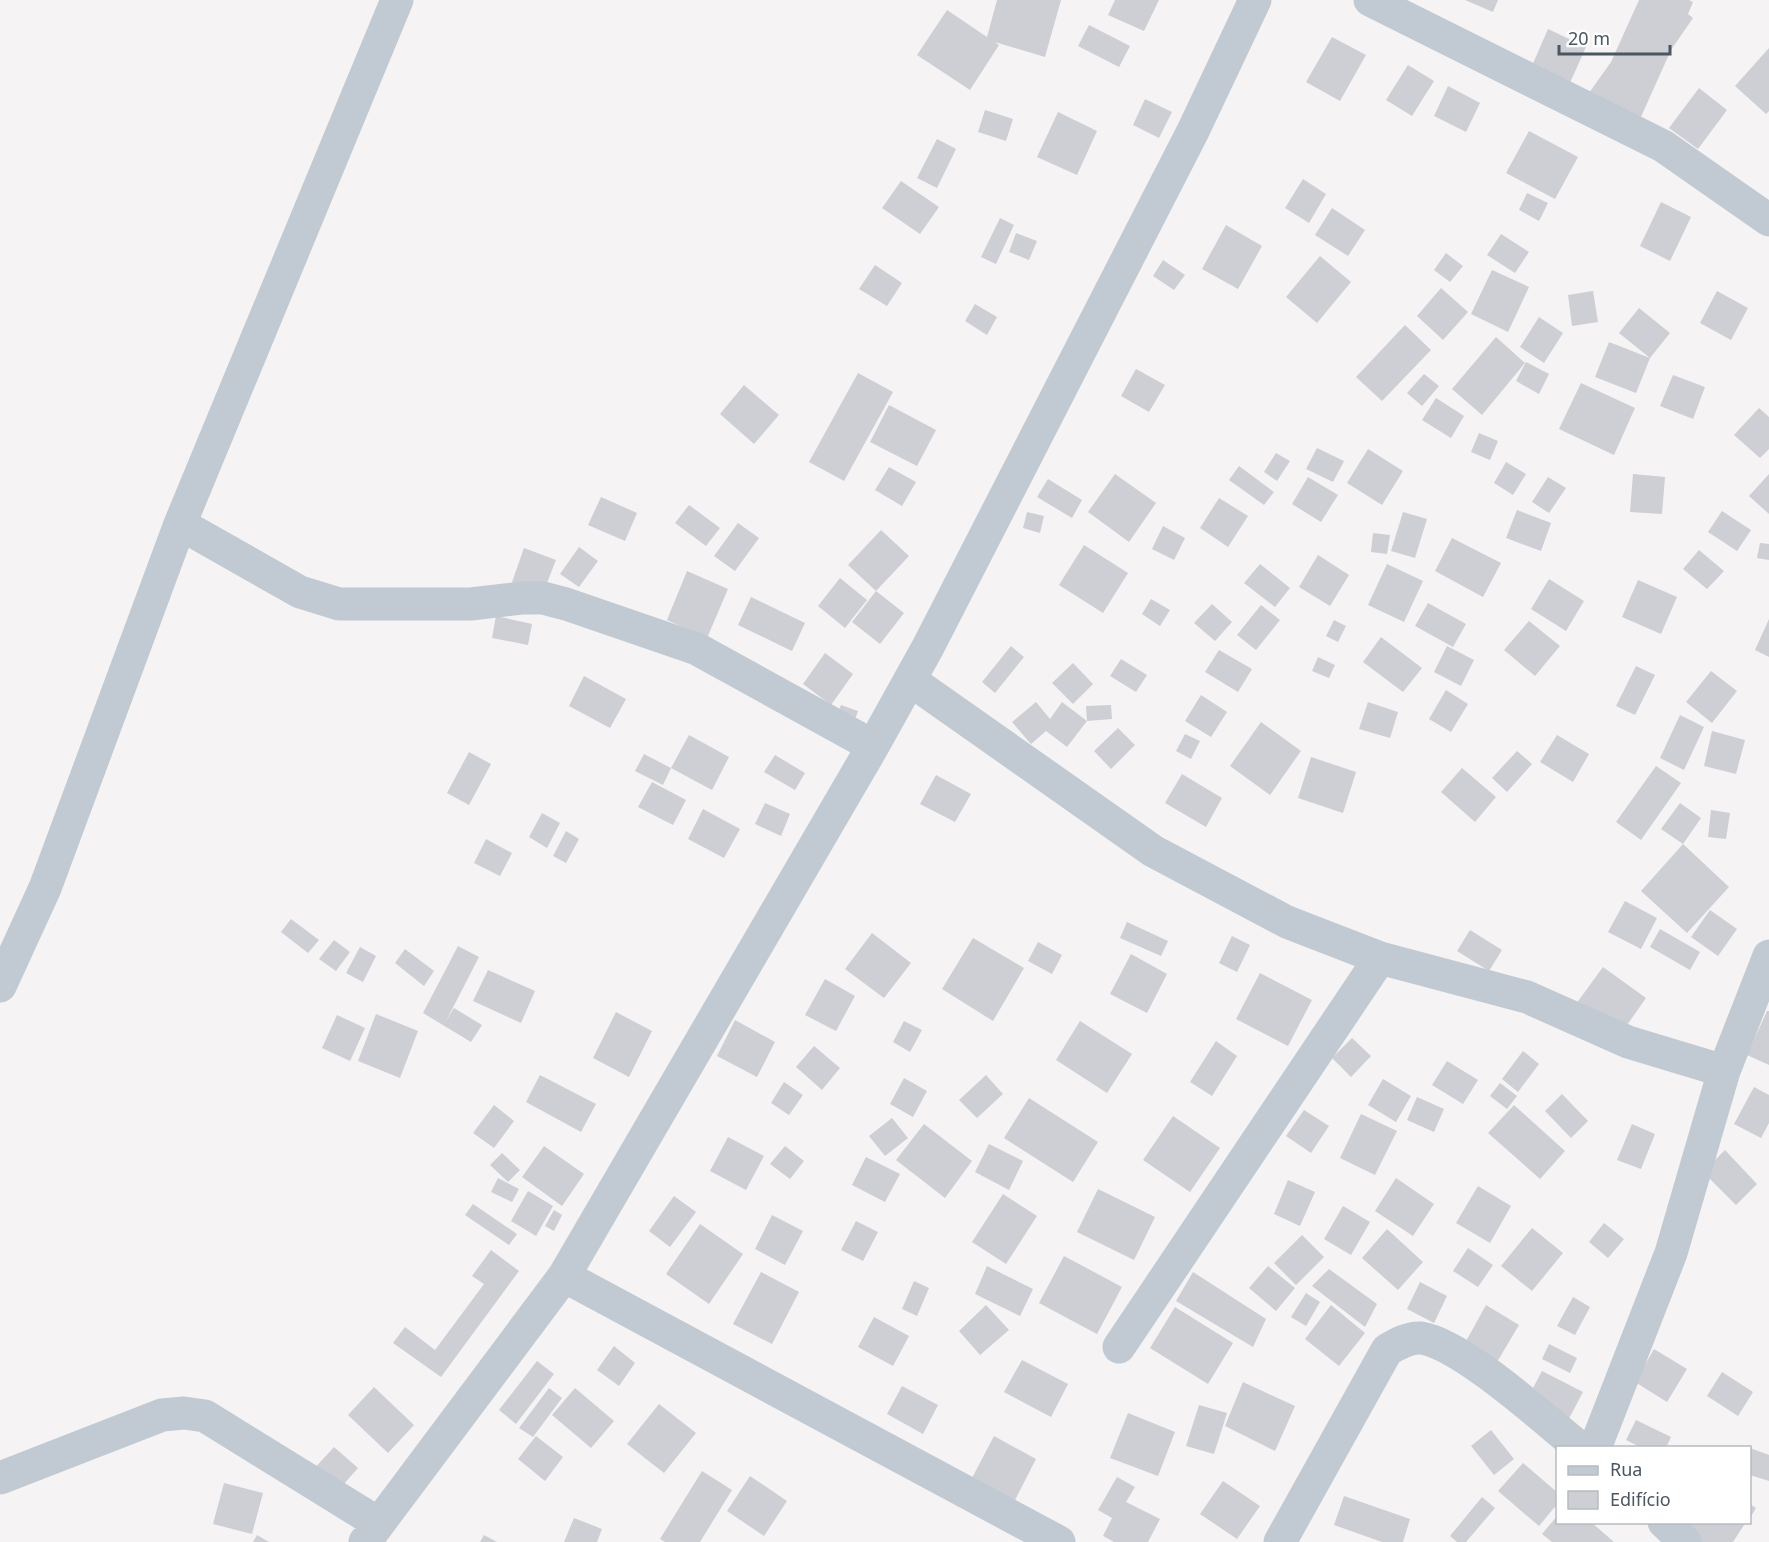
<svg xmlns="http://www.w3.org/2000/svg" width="1769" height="1542" font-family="'Noto Sans',sans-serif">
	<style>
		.building { fill: #cdcfd5 }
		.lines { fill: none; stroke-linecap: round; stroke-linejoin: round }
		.minor { stroke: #c1cad2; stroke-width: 33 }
	</style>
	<rect width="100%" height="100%" fill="#f5f3f3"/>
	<path class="building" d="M997,0h64l-16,57 -50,-15 4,3 -29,45 -53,-35 30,-45 40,27z
		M1115,0h44l-15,31 -36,-16z
		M1465,0h33l-5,12z
		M1639,0h50l4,2 -5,12 5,4 -22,32 -31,69 -51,-26 22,-31z
		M1089,25l41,21 -11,21 -41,-21z
		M1548,29l38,18 -17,38 -38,-17z
		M1332,37l34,18 -26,46 -34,-19z
		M1769,48v63l-3,3 -31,-28z
		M1408,65l26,16 -22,35 -26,-16z
		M1448,86l32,17 -14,29 -32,-16z
		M1699,88l28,22 -29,39 -29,-21z
		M1145,99l27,13 -13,26 -26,-13z
		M985,110l28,9 -7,22 -28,-9z
		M1058,112l39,19 -20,44 -40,-18z
		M1529,131l49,26 -23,42 -49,-26z
		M937,139l19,10 -19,39 -20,-10z
		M1303,179l23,15 -17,29 -24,-15z
		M901,181l38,26 -19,27 -38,-26z
		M1527,193l21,10 -9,18 -20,-11z
		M1661,202l30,15 -21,44 -30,-15z
		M1332,208l33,22 -17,26 -33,-21z
		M1000,218l14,7 -18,39 -15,-7z
		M1226,225l36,21 -24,43 -36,-20z
		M1016,233l21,8 -8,19 -20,-8z
		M1501,234l28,18 -14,21 -28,-18z
		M1446,253l17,13 -13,16 -16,-12z
		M1320,256l31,26 -34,41 -31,-26z
		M1163,260l22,15 -11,15 -21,-14z
		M875,265l27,18 -15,23 -28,-17z
		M1492,270l37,17 -21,45 -37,-18z
		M1441,288l27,24 -25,28 -26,-24z
		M1593,291l5,31 -26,4 -4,-31z
		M1717,291l31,17 -17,32 -31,-17z
		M975,304l22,13 -10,18 -22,-14z
		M1639,308l31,25 -20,25 -31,-25z
		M1539,317l24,16 -19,30 -24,-16z
		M1405,325l26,25 -49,51 -26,-24z
		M1496,337l29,26 -43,52 -30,-26z
		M1609,342l41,16 -14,35 -41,-16z
		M1526,362l23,12 -10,20 -23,-13z
		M1136,369l29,16 -16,27 -28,-16z
		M858,373l35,19 -49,89 -35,-19z
		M1424,374l15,12 -17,20 -15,-13z
		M1673,375l32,12 -12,32 -33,-13z
		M1581,383l54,25 -21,47 -55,-26z
		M744,385l35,30 -25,29 -34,-30z
		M1436,398l28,18 -13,22 -29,-18z
		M889,405l47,25 -19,36 -47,-24z
		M1759,408l10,9v32l-9,9 -26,-23z
		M1479,433l19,8 -8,19 -19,-8z
		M1317,448l27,13 -11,21 -27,-13z
		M1368,449l35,22 -21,34 -35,-22z
		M1276,453l14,8 -13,20 -13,-9z
		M1506,462l20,12 -13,21 -19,-12z
		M1239,466l35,26 -10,13 -35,-25z
		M889,467l27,15 -14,24 -27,-16z
		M1115,474l41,29 -27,39 -41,-30z
		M1633,474l32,3 -3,37 -32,-2z
		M1769,474v40l-20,-18z
		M1308,477l30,18 -17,27 -29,-18z
		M1548,477l18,11 -17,25 -17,-11z
		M1048,479l34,21 -10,18 -35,-21z
		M601,497l36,16 -12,28 -37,-16z
		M1219,498l29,18 -20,31 -28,-19z
		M689,505l31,23 -14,18 -31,-23z
		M1517,510l34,13 -10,28 -35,-13z
		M1722,511l29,19 -14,21 -29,-19z
		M1027,512l17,4 -4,17 -17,-5z
		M1403,512l24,7 -12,39 -24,-7z
		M738,523l21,15 -24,33 -21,-15z
		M1163,526l22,12 -11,22 -22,-11z
		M881,530l28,26 -33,35 -28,-26z
		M1373,533l17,2 -3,19 -16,-2z
		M1452,538l49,25 -18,34 -48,-26z
		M1760,543l9,1v16l-12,-2z
		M1084,545l44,28 -25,40 -44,-28z
		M579,547l19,14 -19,26 -19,-13z
		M524,548l32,12 -13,33 -31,-11z
		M1699,550l25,21 -17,18 -24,-20z
		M1318,555l31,20 -19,31 -31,-19z
		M1260,564l30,24 -15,19 -31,-24z
		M1387,564l36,17 -19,41 -36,-17z
		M687,571l41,18 -21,49 -40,-18z
		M840,578l27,22 -22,28 -27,-22z
		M1549,579l35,22 -18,30 -35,-22z
		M1638,580l39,17 -16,37 -39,-17z
		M876,591l28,22 -24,31 -28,-22z
		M751,597l54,26 -13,28 -54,-26z
		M1151,599l19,11 -10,16 -18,-12z
		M1428,603l38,21 -13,23 -38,-21z
		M1212,604l20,18 -17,19 -21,-18z
		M1261,605l19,15 -24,30 -19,-15z
		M496,616l36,8 -4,21 -36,-7z
		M1769,619v38l-14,-7z
		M1334,620l12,6 -8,16 -12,-6z
		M1529,621l31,25 -25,30 -31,-26z
		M1381,637l41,31 -19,24 -40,-30z
		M1011,646l13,11 -29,36 -13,-11z
		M1447,646l27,14 -13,26 -27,-14z
		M1219,650l33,19 -14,23 -33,-20z
		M825,653l28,21 -22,31 -28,-21z
		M1318,657l17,8 -6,13 -17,-7z
		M1121,659l26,16 -11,17 -26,-16z
		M1073,663l20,21 -20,20 -21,-21z
		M1636,666l19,9 -20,40 -19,-9z
		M1711,671l26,20 -25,32 -26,-21z
		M584,676l42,23 -16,29 -41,-22z
		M1446,690l22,14 -17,28 -22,-13z
		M1201,695l26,17 -16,25 -26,-16z
		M1036,702l14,17 12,-17 25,19 -20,26 -21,-16 -15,13 -19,-22z
		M1368,702l30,10 -8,26 -31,-9z
		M841,705l17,6 -5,14 -18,-6z
		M1111,705l1,14 -25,2 -1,-15z
		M1680,715l24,12 -20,43 -24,-12z
		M1261,722l40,29 -31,44 -40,-29z
		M1118,728l17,17 -24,24 -17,-18z
		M1712,731l33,9 -9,34 -32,-8z
		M1185,734l15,7 -9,18 -15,-8z
		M689,735l40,22 -17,33 -41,-22z
		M1557,735l32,19 -16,28 -33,-20z
		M1517,751l15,13 -25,28 -15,-14z
		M469,752l22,12 -22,41 -22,-12z
		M644,754l27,14 -8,17 -28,-14z
		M775,755l30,18 -10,17 -31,-18z
		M1311,757l45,15 -13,41 -45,-15z
		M1656,766l25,17 -40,57 -25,-18z
		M1462,768l34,29 -21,25 -34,-30z
		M1182,774l40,24 -16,29 -41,-24z
		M936,775l35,19 -16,28 -35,-18z
		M652,782l34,18 -13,25 -35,-18z
		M765,803l25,11 -9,22 -26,-12z
		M1680,803l21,15 -18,26 46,43 -42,46 -46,-42 42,-47 -22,-15z
		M703,809l37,20 -16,29 -36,-19z
		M1711,810l19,3 -4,26 -18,-2z
		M542,813l18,10 -13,25 -18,-11z
		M566,831l13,8 -13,24 -13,-7z
		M486,839l26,14 -12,23 -26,-13z
		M1625,901l32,17 -16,31 -33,-17z
		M1710,910l27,19 -19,27 -27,-19z
		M291,919l28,21 -11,13 -27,-21z
		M1127,922l41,19 -7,15 -41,-18z
		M1660,929l40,23 -10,18 -40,-23z
		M1470,930l32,20 -13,21 -32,-20z
		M872,933l39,30 -27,35 -39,-29z
		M1232,936l18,9 -13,27 -18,-9z
		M973,938l51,30 -31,53 -51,-32z
		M334,940l16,12 -14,19 -17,-12z
		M1038,942l24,13 -10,19 -24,-13z
		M458,946l21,11 -33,64 8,-13 28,17 -11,17 -48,-29z
		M360,947l16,9 -13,26 -17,-9z
		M405,949l29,22 -10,15 -29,-23z
		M1131,954l36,20 -20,39 -37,-19z
		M1603,967l43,31 -26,37 -44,-31z
		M488,970l47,21 -14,32 -48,-22z
		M1260,973l52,27 -24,46 -52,-27z
		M825,979l30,17 -19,35 -31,-16z
		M1767,1011h2v54l-22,-10z
		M616,1012l36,19 -23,46 -36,-19z
		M376,1014l42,17 -18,47 -42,-17z
		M337,1015l28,13 -15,33 -28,-13z
		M735,1020l40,22 -18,35 -40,-21z
		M904,1021l18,9 -12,22 -17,-10z
		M1080,1021l52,33 -25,39 -51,-33z
		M1352,1038l19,18 -20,21 -19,-19z
		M1216,1041l21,15 -25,40 -22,-14z
		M814,1046l26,22 -18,22 -26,-23z
		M1523,1051l16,13 -21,28 -16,-13z
		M1447,1061l31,19 -15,24 -31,-19z
		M540,1075l56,29 -15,28 -55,-30z
		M986,1075l17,19 -26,24 -18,-18z
		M904,1078l23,13 -14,26 -23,-13z
		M1383,1079l28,17 -15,26 -28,-17z
		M784,1082l19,13 -14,20 -18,-12z
		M1500,1083l17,13 -10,13 -17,-13z
		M1754,1087l15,8v28l-8,15 -27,-14z
		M1562,1094l26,27 -17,17 -26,-27z
		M1417,1097l27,12 -10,23 -27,-12z
		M1029,1098l69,44 -25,40 -69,-44z
		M494,1105l20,16 -20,27 -21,-15z
		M1514,1105l51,46 -25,28 -52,-46z
		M1304,1110l25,16 -18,27 -25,-17z
		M1361,1114l36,17 -22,44 -35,-17z
		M1173,1116l47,32 -30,44 -47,-32z
		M892,1118l16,20 -23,18 -16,-20z
		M924,1124l48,37 -27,37 -49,-38z
		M1632,1124l23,10 -14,35 -24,-9z
		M728,1137l36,19 -18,34 -36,-19z
		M989,1144l34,17 -14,29 -34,-18z
		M544,1146l40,28 -22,32 -40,-29z
		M785,1146l19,15 -14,18 -20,-15z
		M1725,1150l32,34 -21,21 -33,-33z
		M502,1153l18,17 -12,12 -18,-17z
		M866,1157l34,17 -15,28 -33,-17z
		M498,1178l21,11 -7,13 -21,-10z
		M1396,1178l38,26 -21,32 -38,-25z
		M1288,1180l27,12 -15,34 -26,-12z
		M1478,1186l33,20 -21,37 -34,-20z
		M1098,1189l57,28 -21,43 -57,-28z
		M528,1191l25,15 -17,30 -25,-15z
		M1003,1194l34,22 -31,48 -34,-22z
		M674,1196l22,16 -26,35 -21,-16z
		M473,1204l44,30 -8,11 -44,-30z
		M1343,1206l27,16 -19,33 -27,-16z
		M554,1210l8,5 -8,16 -9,-5z
		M772,1215l31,16 -18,34 -30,-16z
		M856,1221l22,11 -15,29 -22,-11z
		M1604,1223l20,16 -16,19 -19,-16z
		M700,1224l43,30 -34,50 -43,-30z
		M1532,1228l31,25 -31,38 -31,-25z
		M1387,1229l36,33 -25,28 -36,-32z
		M1302,1235l22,22 -28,28 -22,-22z
		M1468,1248l25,17 -15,22 -25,-16z
		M491,1250l28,21 -78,106 -48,-34 12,-16 30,23 49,-66 -12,-8z
		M1064,1256l58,31 -25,47 -58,-31z
		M987,1266l46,23 -13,27 -45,-22z
		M1268,1266l27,22 -19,23 -27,-23z
		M1329,1269l48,35 -12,23 -53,-41z
		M761,1272l38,20 -27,52 -39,-20z
		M1193,1272l73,47 -13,28 -77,-46z
		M914,1281l15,7 -12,28 -15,-7z
		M1420,1282l27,14 -13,27 -27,-14z
		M1306,1293l14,9 -14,24 -15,-9z
		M1573,1297l17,10 -15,28 -18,-9z
		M986,1305l23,25 -29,25 -21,-24z
		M1331,1305l34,28 -26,33 -34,-27z
		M1486,1305l33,20 -22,37 -32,-19z
		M1175,1307l58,36 -25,41 -58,-36z
		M874,1317l35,19 -16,30 -35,-19z
		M1549,1344l28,14 -7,15 -28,-14z
		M614,1346l21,17 -16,23 -22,-16z
		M1654,1349l33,20 -20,33 -32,-20z
		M1022,1360l46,24 -17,33 -47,-25z
		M537,1361l17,13 -38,50 -17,-14z
		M1542,1371l41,21 -17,32 -41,-21z
		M1722,1372l31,20 -15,24 -31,-20z
		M1243,1382l52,24 -20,45 -50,-25z
		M902,1386l36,19 -15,29 -36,-20z
		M374,1387l40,38 -26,28 -40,-38z
		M549,1388l13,10 -29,39 -14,-9z
		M575,1388l39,33 -23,27 -39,-33z
		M659,1404l37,29 -32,40 -37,-29z
		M1199,1405l28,8 -13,41 -28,-8z
		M1128,1413l47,19 -17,44 -48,-18z
		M1636,1420l35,17 -5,11h-24l-16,-8z
		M1491,1430l23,29 -20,16 -23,-29z
		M536,1436l27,21 -18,24 -27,-22z
		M994,1436l42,23 -21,41 -43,-22z
		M334,1447l24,21 -22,25 -24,-22z
		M1750,1448l19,7v26l-19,-6z
		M1523,1463l35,30v10l-19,23 -41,-35z
		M702,1471l30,19 -32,52h-35l-5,-3z
		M750,1476l37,25 -23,35 -37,-25z
		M1117,1477l18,10 -9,15 34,17 -12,23h-34l-11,-6 9,-18 -14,-8z
		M1223,1481l37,25 -23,33 -37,-25z
		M224,1483l39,10 -11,41 -39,-10z
		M1344,1496l66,23 -7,23h-21l-48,-17z
		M1482,1497l13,11 -29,34h-9l-7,-6z
		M1750,1504l6,4 -6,10z
		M1558,1515v7h33l23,20h-62l-10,-8z
		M574,1518l28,11 -5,13h-33z
		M1679,1522h67l-13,20h-40z
		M257,1535l12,7h-16z
		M484,1535l13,7h-17z"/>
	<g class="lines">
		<path class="minor" d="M1370,0l293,146 106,74
			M180,524l120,68 39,12h132l50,-6h22l23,6 131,45 176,97
			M910,680l243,171 134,71 93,36 147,39 101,45 96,29
			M0,986l45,-98 135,-364 217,-524
			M564,1276l495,266
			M1119,1347l261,-389
			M1595,1448l76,-195 53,-182 45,-115
			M0,1478l162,-63 22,-2 21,3 173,107
			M1664,1522l21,20
			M365,1542l199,-266 309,-530 55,-99 265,-516 62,-131
			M1280,1542l107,-192c10,-6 22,-13 34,-12 41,6 124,82 159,110"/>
	</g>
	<rect x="1556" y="1446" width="195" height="78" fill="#ffffff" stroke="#b7bbc0" stroke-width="1.5"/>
	<rect x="1568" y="1466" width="30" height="9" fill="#c1cad2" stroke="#b7bbc0" stroke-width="1.5"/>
	<text x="1610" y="1476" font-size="18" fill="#4a5661">Rua</text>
	<rect x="1568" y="1491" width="30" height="18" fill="#cdcfd5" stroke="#b7bbc0" stroke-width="1.5"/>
	<text x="1610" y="1506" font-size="18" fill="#4a5661">Edifício</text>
	<path d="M1559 45v9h111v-9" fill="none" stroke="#4a5661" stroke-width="3"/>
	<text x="1568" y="45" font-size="18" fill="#4a5661" stroke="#ffffff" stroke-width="4.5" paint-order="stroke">20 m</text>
</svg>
